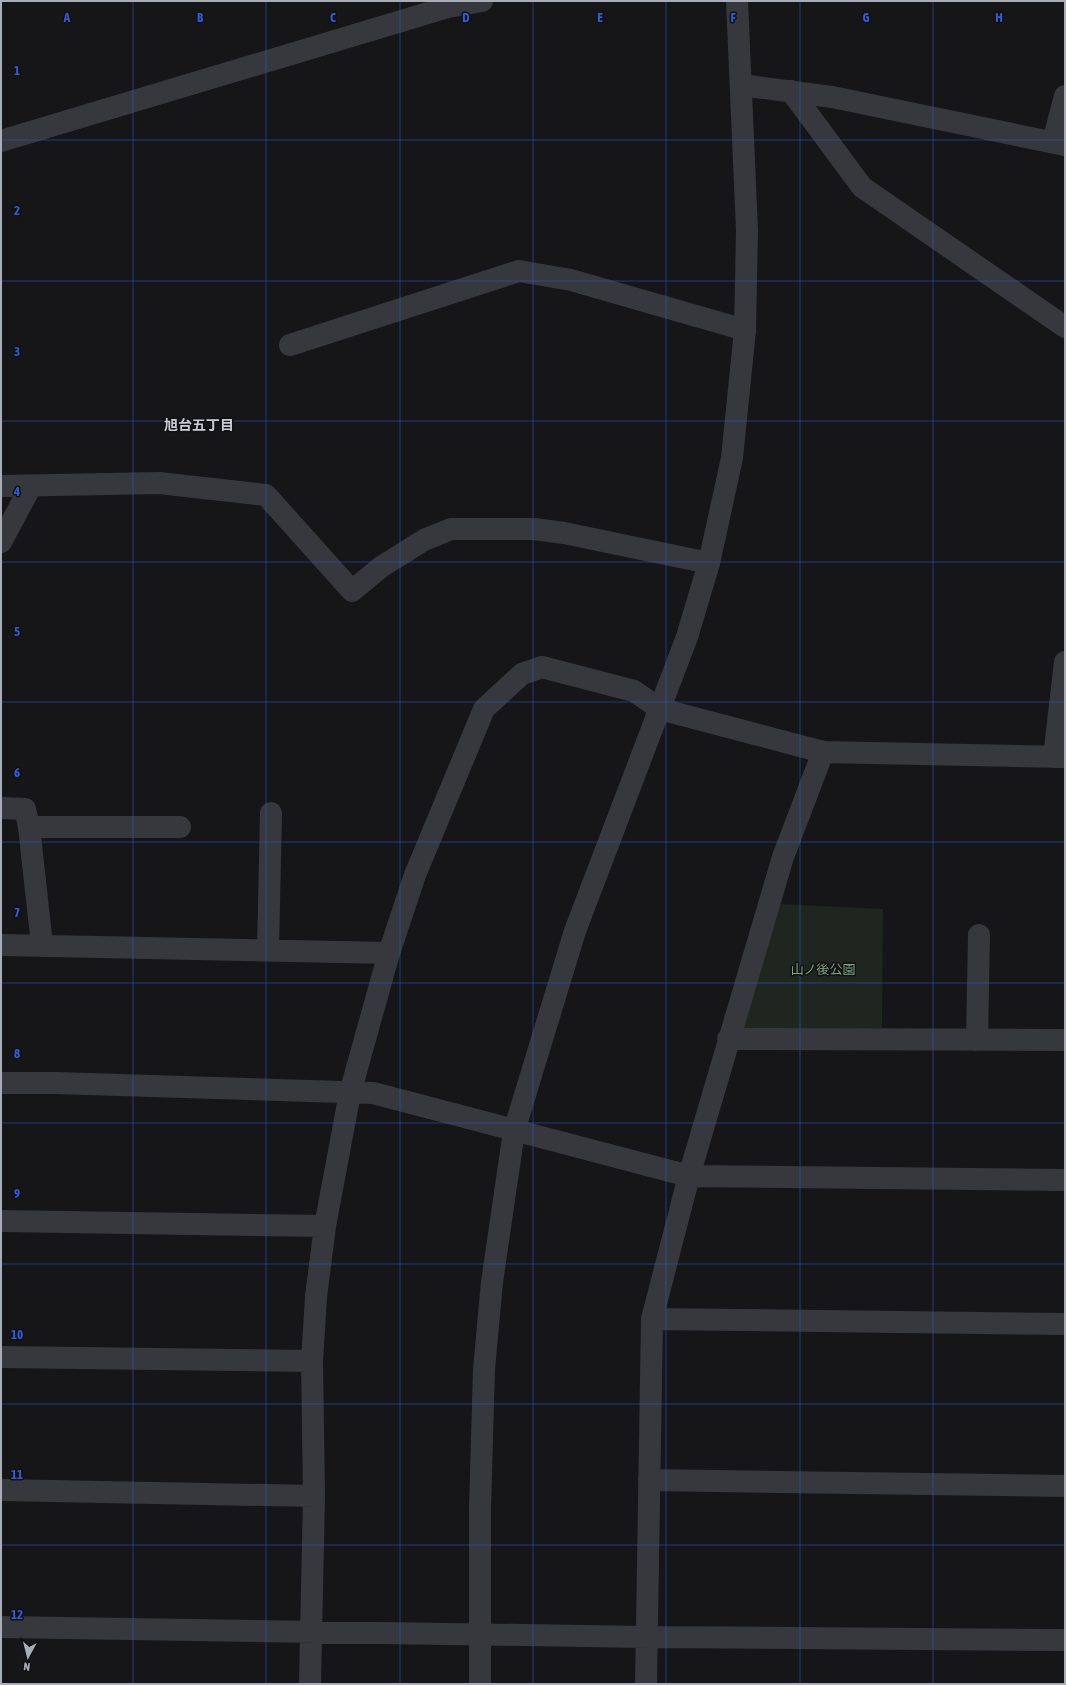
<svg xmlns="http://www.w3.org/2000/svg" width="1066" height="1685" font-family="'Asap Condensed','Noto Sans JP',sans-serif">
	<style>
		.green { fill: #1e261f }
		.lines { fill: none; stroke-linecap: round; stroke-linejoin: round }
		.minor { stroke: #37383d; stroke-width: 22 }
		.tertiary { stroke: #37383d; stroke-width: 22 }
		.grid { fill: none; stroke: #325cd3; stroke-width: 1; stroke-opacity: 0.55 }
		.labels { text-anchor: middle; stroke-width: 3; stroke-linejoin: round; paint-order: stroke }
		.park-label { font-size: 13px; fill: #7fa381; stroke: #111113 }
		.neighbourhood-label { font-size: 14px; font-weight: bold; fill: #c9ccd4; stroke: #111113 }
		.grid-label { font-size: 13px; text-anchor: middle; font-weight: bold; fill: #325cd3; stroke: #111113; stroke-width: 3; stroke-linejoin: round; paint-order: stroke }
	</style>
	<rect width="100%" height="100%" fill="#161618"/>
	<path class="green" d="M780,904l103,5 -1,119 -140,3z"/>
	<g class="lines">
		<path class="minor" d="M741,85l91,12 233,48
			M791,91l71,96 203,140
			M1,141l447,-134 34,-6
			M1053,142l12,-46
			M290,345l229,-74 52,9 174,50
			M1,486l158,-3 107,12 86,96 29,-24 43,-27 27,-11h83l30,4 145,30
			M1,542l30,-56
			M1054,757l11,-95
			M1,808l24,1 4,18 13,118
			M29,827h151
			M1,945l388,8
			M268,950l3,-137
			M728,1039l337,1
			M977,1040l2,-105
			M1,1083h55l317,10 316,83 376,4
			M1,1221l324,5
			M652,1319l413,5
			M1,1357l311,4
			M649,1480l416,6
			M1,1490l313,6
			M1,1627l646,10 418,3
			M310,1684l4,-188 -2,-135 4,-64 9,-71 25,-133 39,-140 26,-78 69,-166 38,-35 20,-7 92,24 26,18 163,43 242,5
			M646,1684l6,-365 37,-143 94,-319 40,-105"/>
		<path class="tertiary" d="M480,1684v-175l4,-140 8,-87 22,-151 61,-200 112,-294 22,-74 23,-105 13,-128 2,-100 -10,-229"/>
	</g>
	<path class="grid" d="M133,1v1683M266,1v1683M400,1v1683M533,1v1683M666,1v1683M800,1v1683M933,1v1683M1,140h1064M1,281h1064M1,421h1064M1,562h1064M1,702h1064M1,842h1064M1,983h1064M1,1123h1064M1,1264h1064M1,1404h1064M1,1545h1064"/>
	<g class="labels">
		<g class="park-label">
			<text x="823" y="974">山ノ後公園</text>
		</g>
		<g class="neighbourhood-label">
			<text x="199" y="430">旭台五丁目</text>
		</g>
	</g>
	<g class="grid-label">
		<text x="67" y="22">A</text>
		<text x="200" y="22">B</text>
		<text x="333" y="22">C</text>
		<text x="466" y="22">D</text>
		<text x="600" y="22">E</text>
		<text x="733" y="22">F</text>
		<text x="866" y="22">G</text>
		<text x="999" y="22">H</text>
		<text x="17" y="75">1</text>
		<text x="17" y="215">2</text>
		<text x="17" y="356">3</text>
		<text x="17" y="496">4</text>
		<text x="17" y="636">5</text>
		<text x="17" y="777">6</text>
		<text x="17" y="917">7</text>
		<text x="17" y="1058">8</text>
		<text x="17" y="1198">9</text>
		<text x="17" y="1339">10</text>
		<text x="17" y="1479">11</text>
		<text x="17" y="1619">12</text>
	</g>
	<rect width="1066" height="1685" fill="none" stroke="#a8adb8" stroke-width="4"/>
	<g transform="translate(28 1657) rotate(187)" stroke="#111113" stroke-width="3" paint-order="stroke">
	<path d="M0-3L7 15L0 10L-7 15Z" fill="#a8adb8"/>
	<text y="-6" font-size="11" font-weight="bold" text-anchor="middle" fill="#a8adb8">N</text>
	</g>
</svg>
